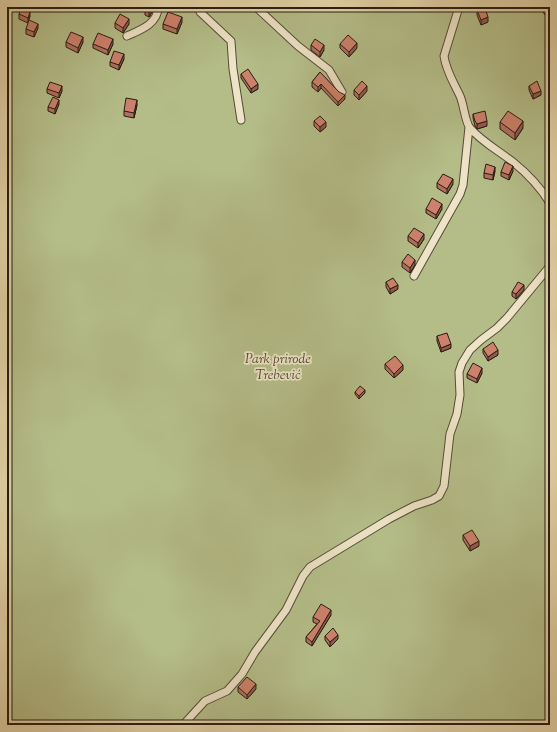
<svg xmlns="http://www.w3.org/2000/svg" width="557" height="732" font-family="'Sorts Mill Goudy',serif">
	<style>
		.green { fill: #b4bd88; stroke: #6e6d4e }
		.lines { fill: none; stroke-linecap: round; stroke-linejoin: round }
		.minor-casing { stroke: #564b38; stroke-width: 9 }
		.minor { stroke: #ede3c6; stroke-width: 7 }
		.wall { fill: #b06f5d; stroke: #271d13 }
		.shaded-wall { fill: #905a4c; stroke: #271d13 }
		.building { fill: #cd816c; stroke: #271d13 }
		.labels { text-anchor: middle; stroke-width: 3.5; stroke-linejoin: round; paint-order: stroke }
		.park-label { font-size: 14px; font-style: italic; fill: #514d36; stroke: #ede3c6 }
	</style>
	<rect width="100%" height="100%" fill="#e3d4a8"/>
	<filter id="stains"><feTurbulence type="fractalNoise" baseFrequency=".005" numOctaves="4"/><feColorMatrix values="0 0 0 0 .2 0 0 0 0 .09 0 0 0 0 .02 0 0 0 .5 -.17"/></filter>
	<radialGradient id="worn" r=".72"><stop offset=".6" stop-color="#630" stop-opacity="0"/><stop offset="1" stop-color="#630" stop-opacity=".3"/></radialGradient>
	<path class="green" d="M7,7h543v718h-543z"/>
	<g class="lines">
		<defs>
			<path id="minor" d="M200,7v5l31,29 2,28 8,51
				M256,7l42,39 31,24 13,22
				M459,7l-15,49c2,15 10,27 16,40 4,9 5,26 10,32 12,14 29,23 43,34 15,12 27,25 37,41
				M127,36c13,-6 31,-12 31,-29
				M414,276l46,-82 3,-9 6,-58
				M183,725l22,-24 22,-10 15,-17 13,-22 31,-42 17,-34 7,-9 79,-48 25,-13 18,-6 7,-4 5,-10 6,-52 7,-20 3,-19 -1,-23 3,-9 8,-13 11,-10 16,-12 10,-10 43,-52"/>
		</defs>
		<use href="#minor" class="minor-casing"/>
		<use href="#minor" class="minor"/>
	</g>
	<path class="wall" d="M550,7v15l-7,-10v-4z
		M145,10l7,2 -3,5 -4,-2z
		M477,10l11,12 -7,3 -4,-10z
		M19,14l11,2 -2,7 -9,-4z
		M182,22l-5,12 -14,-5v-5z
		M115,23l14,1 -6,9 -8,-5z
		M38,28l-4,9 -8,-3v-5z
		M66,42h17l-5,11 -12,-6z
		M93,44h20l-5,11 -15,-7z
		M340,44l17,4 -8,9 -9,-9z
		M311,45l13,5 -4,7 -9,-7z
		M124,59l-5,11 -9,-4v-4z
		M320,72l25,27 -7,7 -17,-18 -3,4 -6,-5v-5z
		M241,74l17,15 -7,4 -10,-15z
		M529,86l12,9 -8,4 -4,-9z
		M47,89l15,2 -3,7 -12,-5z
		M354,90l13,1 -8,9 -5,-5z
		M59,104l-4,10 -7,-3v-4z
		M137,105l-3,13 -10,-2v-5z
		M473,114l14,12 -10,3 -2,-3 -2,-8z
		M314,121l12,6 -6,5 -6,-6z
		M500,122l23,6 -8,12 -15,-11z
		M495,171l-2,9 -9,-2v-5z
		M513,171l-4,9 -8,-4v-4z
		M437,183l16,1 -6,10 -10,-6z
		M426,209h16l-6,10 -10,-6z
		M408,236l16,3 -6,9 -10,-7z
		M402,262l13,3 -5,8 -8,-6z
		M386,282l12,7 -8,5 -4,-7z
		M524,290l-8,9 -4,-3v-4z
		M437,336l14,12 -10,4 -4,-11z
		M483,349l15,6 -10,6 -5,-8z
		M385,364l18,6 -9,8 -9,-9z
		M482,373l-5,10 -10,-5v-4z
		M355,392l10,1 -6,6 -4,-5z
		M463,535l16,11 -9,5 -7,-11z
		M331,615l-19,31 -6,-4v-5l11,-13 -4,-2v-5z
		M325,636l13,3 -8,8 -5,-7z
		M238,687l18,2 -9,10 -9,-7z"/>
	<path class="shaded-wall" d="M152,7h1l-1,5 -3,5v-5z
		M30,12v4l-2,7v-5z
		M182,17v5l-5,12v-5z
		M488,17v5l-7,3v-5z
		M129,19v5l-6,9v-5z
		M38,24v4l-4,9v-5z
		M83,37v5l-5,11v-5z
		M113,39v5l-5,11v-5z
		M357,43v5l-8,9v-5z
		M324,45v5l-4,7v-5z
		M124,54v5l-5,11v-5z
		M258,84v5l-7,4v-4z
		M321,84v4l-3,4v-5z
		M62,86v5l-3,7v-5z
		M367,86v5l-8,9v-5z
		M541,91v4l-8,4v-5z
		M345,95v4l-7,7v-4z
		M59,100v4l-4,10v-5z
		M137,100v5l-3,13v-5z
		M487,121v5l-10,3v-5z
		M523,121v7l-8,12v-7z
		M326,122v5l-6,5v-5z
		M513,166v5l-4,9v-5z
		M495,167v4l-2,9v-5z
		M453,179v5l-6,10v-5z
		M442,204v5l-6,10v-4z
		M424,234v5l-6,9v-5z
		M415,260v5l-5,8v-5z
		M398,285v4l-8,5v-5z
		M524,285v5l-8,9v-5z
		M451,344v4l-10,4v-4z
		M498,350v5l-10,6v-4z
		M403,365v5l-9,8v-4z
		M482,368v5l-5,10v-4z
		M365,390v3l-6,6v-3z
		M479,541v5l-9,5v-5z
		M331,610v5l-19,31v-4z
		M338,635v4l-8,8v-5z
		M256,684v5l-9,10v-4z"/>
	<path class="building" d="M147,7h5l-3,5 -4,-2z
		M544,7h6v10l-7,-9z
		M21,8l9,4 -2,6 -9,-4z
		M485,8l3,9 -7,3 -4,-10z
		M168,12l14,5 -5,12 -14,-5z
		M120,14l9,5 -6,9 -8,-5z
		M29,20l9,4 -4,8 -8,-3z
		M71,32l12,5 -5,11 -12,-6z
		M98,33l15,6 -5,11 -15,-6z
		M348,35l9,8 -8,9 -9,-8z
		M315,39l9,6 -4,7 -9,-7z
		M114,51l10,3 -5,11 -9,-3z
		M248,69l10,15 -7,5 -10,-15z
		M320,72l19,20 6,3 -7,7 -17,-18 -3,3 -6,-5z
		M362,81l5,5 -8,9 -5,-5z
		M537,81l4,10 -8,3 -4,-8z
		M50,82l12,4 -3,7 -12,-4z
		M53,97l6,3 -4,9 -7,-2z
		M126,98l11,2 -3,13 -10,-2z
		M485,111l2,10 -10,3 -2,-3 -2,-7z
		M508,111l15,10 -8,12 -15,-11z
		M320,116l6,6 -6,5 -6,-6z
		M505,162l8,4 -4,9 -8,-3z
		M486,164l9,3 -2,8 -9,-2z
		M443,174l10,5 -6,10 -10,-6z
		M432,198l10,6 -6,11 -10,-6z
		M414,228l10,6 -6,9 -10,-7z
		M408,254l7,6 -5,8 -8,-6z
		M393,278l5,7 -8,4 -4,-7z
		M518,282l6,3 -8,9 -4,-2z
		M447,333l4,11 -10,4 -4,-12z
		M493,342l5,8 -10,7 -5,-8z
		M395,356l8,9 -9,9 -9,-10z
		M473,363l9,5 -5,11 -10,-5z
		M360,386l5,4 -6,6 -4,-4z
		M472,530l7,11 -9,5 -7,-11z
		M321,604l10,6 -19,32 -6,-5 14,-16 -7,-4z
		M333,628l5,7 -8,7 -5,-6z
		M247,677l9,7 -9,11 -9,-8z"/>
	<g class="labels">
		<g class="park-label">
			<text x="278" y="363">Park prirode<tspan x="278" dy="16">Trebević</tspan></text>
		</g>
	</g>
	<rect width="557" height="732" fill="none" stroke="#e3d4a8" stroke-width="24"/>
	<rect x="8" y="8" width="541" height="716" fill="none" stroke="#271d13" stroke-width="2"/>
	<rect x="12" y="12" width="533" height="708" fill="none" stroke="#271d13"/>
	<rect width="100%" height="100%" filter="url(#stains)"/>
	<rect width="100%" height="100%" fill="url(#worn)"/>
</svg>
